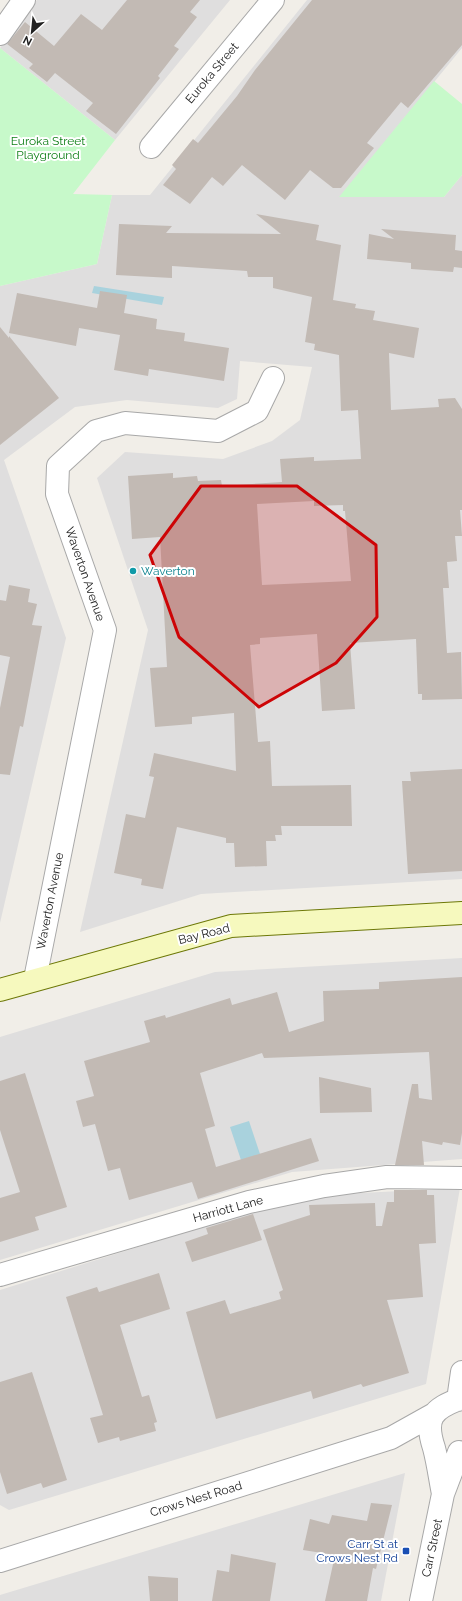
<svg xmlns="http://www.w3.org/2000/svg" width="462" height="1601" font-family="Raleway,sans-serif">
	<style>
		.residential { fill: #dfdede }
		.park { fill: #c7f9ca }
		.water { fill: #a9d2dd }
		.building { fill: #c2bab4; fill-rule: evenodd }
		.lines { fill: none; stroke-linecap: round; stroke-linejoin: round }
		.street-casing { stroke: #a8a8a8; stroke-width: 24 }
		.secondary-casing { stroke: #6d7807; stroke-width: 24 }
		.street { stroke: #fff; stroke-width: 22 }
		.secondary { stroke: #f6f9be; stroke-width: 22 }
		.marked { fill: #cd0406; fill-opacity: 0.2; stroke: #cd0406; stroke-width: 3; stroke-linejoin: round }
		.culture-dot { fill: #0f9aa8; stroke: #fff; stroke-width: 1.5 }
		.transit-dot { fill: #1a4fb4; stroke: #fff; stroke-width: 1.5 }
		.labels { text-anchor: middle; stroke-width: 4; stroke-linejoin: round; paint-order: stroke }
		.street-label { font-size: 12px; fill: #212121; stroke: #fff }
		.park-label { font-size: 12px; fill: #0e7f16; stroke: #fff }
		.culture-label { font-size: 12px; fill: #0d838f; stroke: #fff; text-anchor: start }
		.transit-label { font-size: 12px; fill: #164399; stroke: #fff; text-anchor: end }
	</style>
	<rect width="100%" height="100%" fill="#f1eee8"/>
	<path class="residential" d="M37,0h193l-115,140 -115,-92z
		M307,0h155v48l-122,149h104l18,-22v704l-261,15 -121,38 68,-302 -51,-152 28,-26 98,7 49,-18 28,-21 12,-53 -72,-6 -3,38 -19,9 -91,-8 -52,7 -71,53 62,178 -66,285v-637l97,-22 15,-69h38z
		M462,958v201l-170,13 -292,88v-223l215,-65z
		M460,1188l-34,196 -417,126 -9,-5v-215l302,-94z
		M405,1473l-24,128h-381v-6z"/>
	<path class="park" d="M0,48l115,92 -42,54 39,1 -15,69 -97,22z
		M434,81l28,23v71l-18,22h-105z"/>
	<path class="water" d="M94,286l70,11 -2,8 -70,-12z
		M249,1121l11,33 -19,6 -11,-33z"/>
	<path class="building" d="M127,0h73l-10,12 7,5 -23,29 5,3 -21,27 2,2 -44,56 -30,-23 7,-8 -38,-30 -8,9 -18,-14 4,-4 -26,-20 18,-22 29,24 27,-32 21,16z
		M312,0h150v45l-54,63 -7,-6 -34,41 7,5 -33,40h-8l-23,-18 -25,30 -43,-35 -19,21 -11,-9 -22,27 -27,-19 13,-16 -4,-4 21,-26 5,4 39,-47 18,-26z
		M256,214l63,11 -3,15 25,5 -8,55 23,4 -1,4 20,3 -2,9 46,8 -5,30 -25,-5 2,57 48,-3 -1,-8 17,-1 7,11v101h-2l2,26h-7l2,25 -10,1 2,26h-6l4,65 14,-1 1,47 -40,1v-6h-4l-2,-55 -66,4 5,66 -33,2 -5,-77 -57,4v6l-10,1 8,97 12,-1 2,45 79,-1 1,41h-71l1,9h-7l1,6h-10l1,25 -32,1 -1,-24h-8v-5l-49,-11 -14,62 -22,-4 1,-6 -28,-6 12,-59 19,4 9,-41 -5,-1 5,-23 82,18 -2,-58 -42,4v7l-37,3 -5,-59 17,-1 -7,-130 -28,2 -4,-63 45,-3v5l24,-2 1,5 23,-1 1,6 60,-4 -2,-23 34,-2v4l47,-2 -3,-49 -17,1 -2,-56 -25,-5 1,-6 -10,-2 7,-45 -39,-9v-11h-25l-1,-6 -75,-5v12l-56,-3 3,-51 53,2 -6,7 115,1zM314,501v5l29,-1v6h2l6,70 -89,4 -5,-81z
		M381,229l75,6 -1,15 7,1v17l-8,-1 -1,5 -42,-3v-6l-44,-4 2,-25 25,5z
		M100,291l27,4 -3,18 33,6 -1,10 29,4 -1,8 45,7 -5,33 -75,-12 -1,7 -34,-6 6,-35 -41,-7 -3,18 -67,-13 8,-40 80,15z
		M0,327l9,11v-2l50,62 -59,47z
		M9,585l21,4 -2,13 9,2 -5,21 10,1 -19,101 -3,-1 -10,49 -10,-1v-66l10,-51 -10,-2v-55l6,1z
		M462,769v102l-54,3 -6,-93h9l-1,-9z
		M462,977v156l-2,12 -17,-3 -1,3 -20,-4 2,24h-29l17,-81h6l1,14 13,2 -3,-48 -165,6 -2,-5 -62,20 15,53 -10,3 11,38 95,-29 8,23 -121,38 -6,-17 -63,18 -9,-32 -12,3 -13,-47 -12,3 -7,-26 18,-5 -10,-35 66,-19 -6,-21 21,-6 1,3 64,-20 2,7 45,-13 12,40 35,-11 -1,-30 56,-2v-7z
		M25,1073l42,134 -32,10 4,13 -39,12v-44l20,-6 -20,-62v-49z
		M319,1077l52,11 1,24 -52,1z
		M394,1190h33v5h7l2,48 -17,1 4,53 -36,3 22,73 -46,14 -2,-3 -48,15 -2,-8 -95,28 -30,-107 39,-12 5,14 51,-15 -2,-7 4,-2 -20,-60 47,-15 -1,-10 66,-2 1,23h6l5,-24h7z
		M253,1214l9,26 -70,22 -7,-20 23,-8 -2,-6z
		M159,1273l11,36 -50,16 22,72 7,-2 8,27 -3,1 2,8 -36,10 -1,-4 -21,6 -8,-25 13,-3 -37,-118 31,-10 2,5z
		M32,1372l35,108 -24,8 -2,-5 -34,11 -7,-22v-90z
		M371,1503l21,2 -16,64 -3,-1 -6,33h-42l10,-46 -32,-5 7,-31 19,5 3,-9 35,6z
		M231,1554l45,9 -6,38h-58l5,-31 12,2z
		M148,1576l30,2v23h-28z"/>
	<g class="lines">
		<defs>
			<path id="street" d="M0,34l24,-34
				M151,147l122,-147
				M35,979l70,-349 -48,-136 1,-28 38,-35 29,-8 93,8 39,-20 16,-33
				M0,1275l249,-73 75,-16 63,-9 75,1
				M458,1400l4,-28
				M443,1494c-3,-15 -5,-31 -9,-46 -10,-30 -2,-39 28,-50
				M0,1561l391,-123 43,-24
				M421,1601l22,-107 16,-42"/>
			<path id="secondary" d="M0,990l231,-64 231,-13"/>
		</defs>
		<use href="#street" class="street-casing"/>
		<use href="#secondary" class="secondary-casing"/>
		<use href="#street" class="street"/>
		<use href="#secondary" class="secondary"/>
	</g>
	<path class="marked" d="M201,486h96l79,59 1,72 -41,46 -77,44 -80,-70 -29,-82z"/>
	<circle class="culture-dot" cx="133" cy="571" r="4"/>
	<rect class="transit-dot" x="402" y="1547" width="8" height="8" rx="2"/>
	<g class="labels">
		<g class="street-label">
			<text transform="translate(212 73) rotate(-50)" y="4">Euroka Street</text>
			<text transform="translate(85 574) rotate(71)" y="4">Waverton Avenue</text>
			<text transform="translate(50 901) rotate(-79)" y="4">Waverton Avenue</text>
			<text transform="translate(204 934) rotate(-14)" y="4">Bay Road</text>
			<text transform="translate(228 1209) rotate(-15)" y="4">Harriott Lane</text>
			<text transform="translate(196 1499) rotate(-17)" y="4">Crows Nest Road</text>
			<text transform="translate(432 1548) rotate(-78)" y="4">Carr Street</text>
		</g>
		<g class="park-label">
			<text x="48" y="145">Euroka Street<tspan x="48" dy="14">Playground</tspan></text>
		</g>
		<g class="culture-label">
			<text x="141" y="575">Waverton</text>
		</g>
		<g class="transit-label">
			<text x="398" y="1548">Carr St at<tspan x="398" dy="14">Crows Nest Rd</tspan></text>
		</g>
	</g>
	<g transform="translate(32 32) rotate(207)" stroke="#ffffff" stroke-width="3" paint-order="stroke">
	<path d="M0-3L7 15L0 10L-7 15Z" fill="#212121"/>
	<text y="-6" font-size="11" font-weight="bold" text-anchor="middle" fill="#212121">N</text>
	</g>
</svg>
